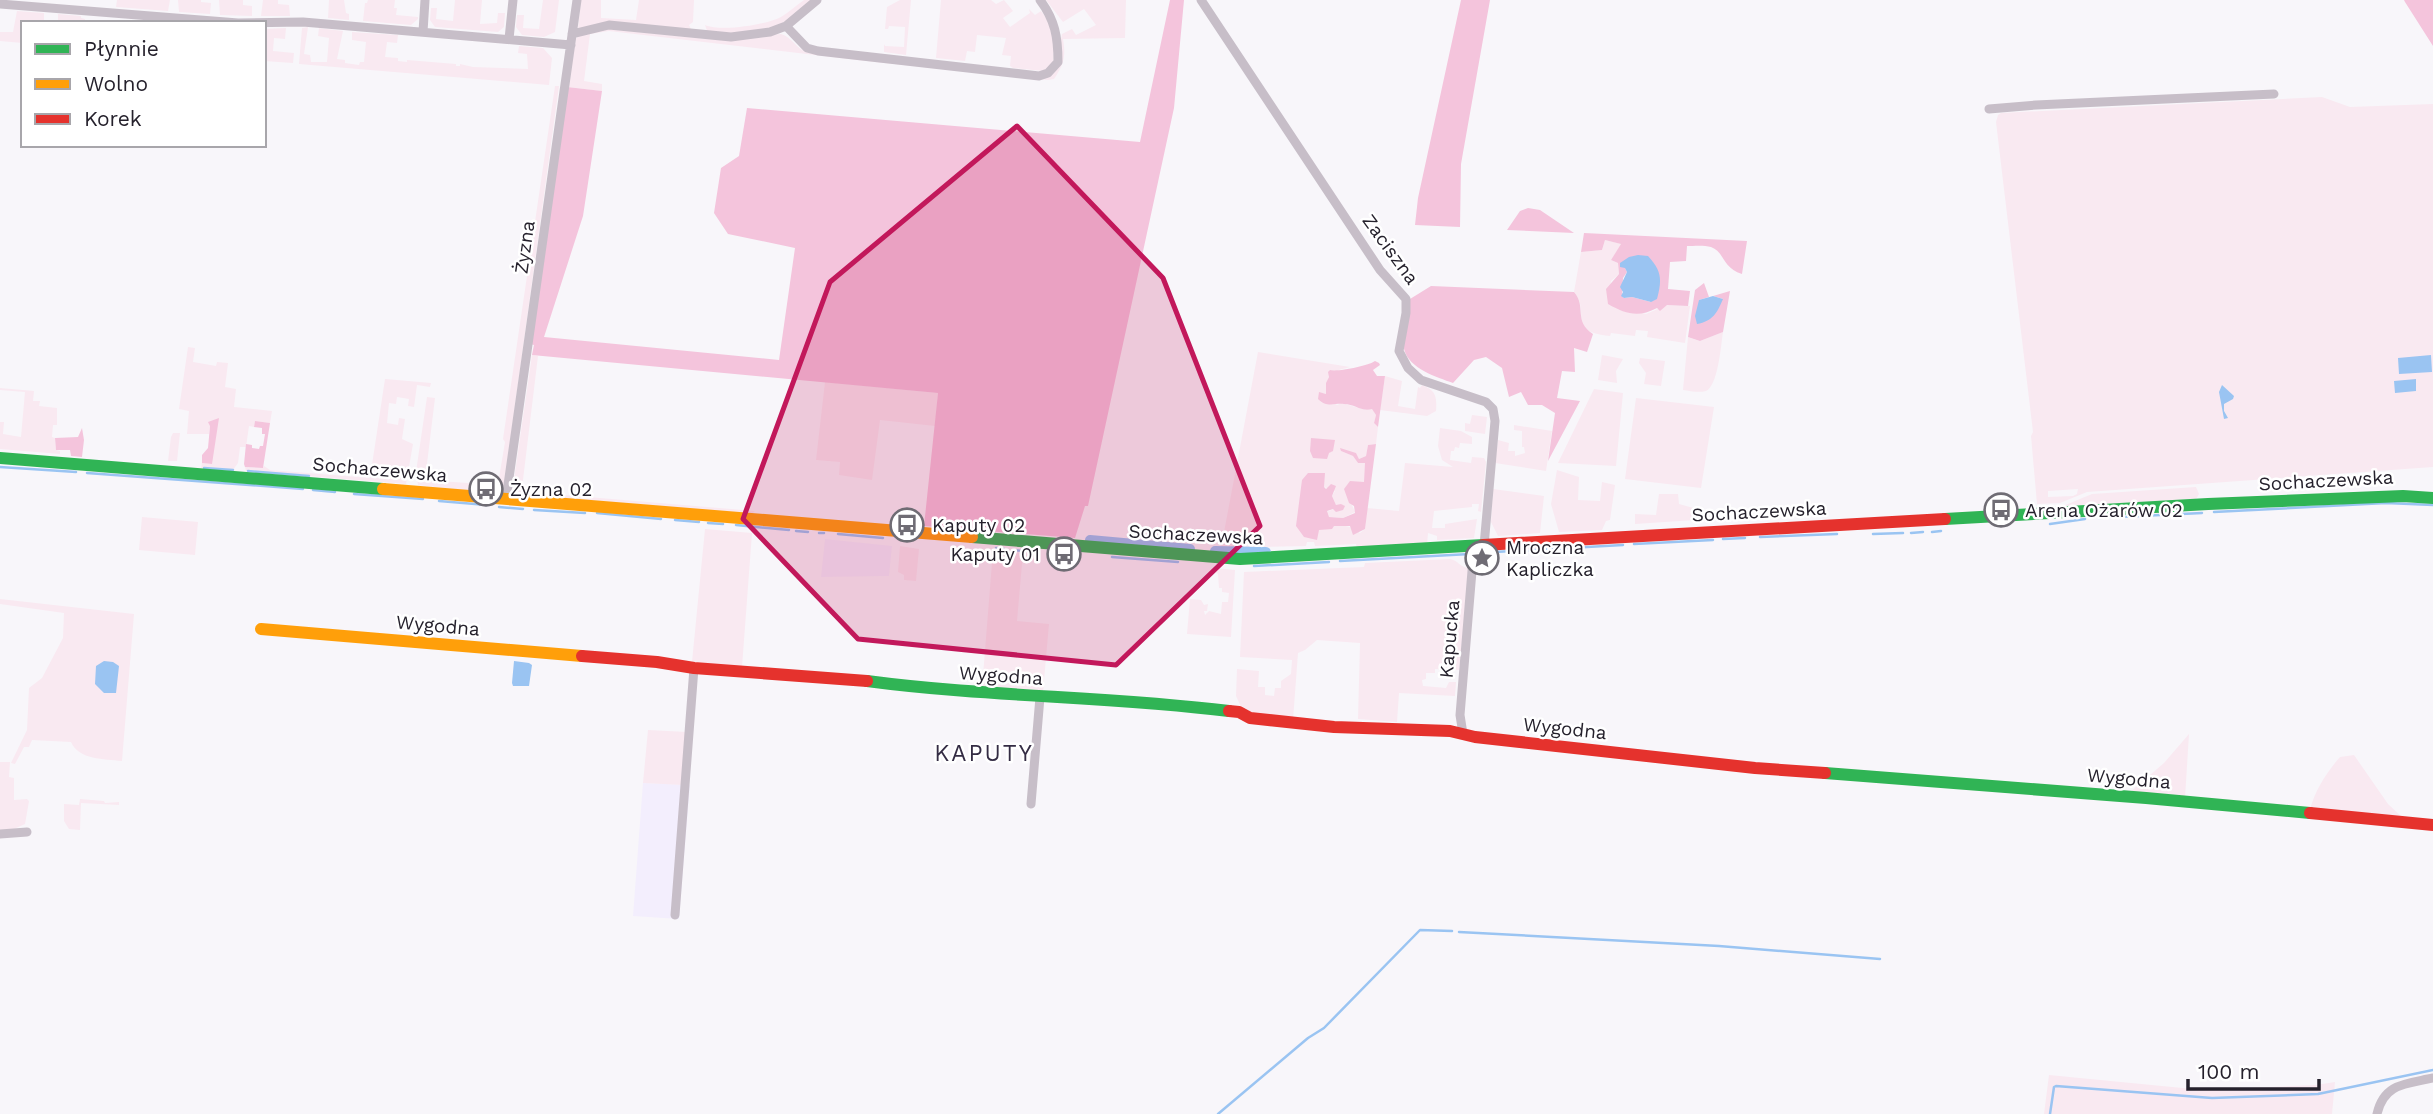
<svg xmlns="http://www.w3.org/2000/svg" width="2433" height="1114" font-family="'Work Sans',sans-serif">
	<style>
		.built { fill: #f3eefd }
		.green { fill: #f9e9f1; fill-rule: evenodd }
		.forest { fill: #f4c4dc; fill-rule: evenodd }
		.water { fill: #9ac4f2 }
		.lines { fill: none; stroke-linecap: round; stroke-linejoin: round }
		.stream { stroke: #9ac4f2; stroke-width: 2.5 }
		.canal { stroke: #9ac4f2; stroke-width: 10 }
		.street { stroke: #c7bec8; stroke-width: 9 }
		.fast { stroke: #30b455; stroke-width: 12 }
		.slow { stroke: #ff9f0a; stroke-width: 12 }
		.jam { stroke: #e5322d; stroke-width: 12 }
		.marked { fill: #c2185b; fill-opacity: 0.2; stroke: #c2185b; stroke-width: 5; stroke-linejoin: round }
		.labels { text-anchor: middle; stroke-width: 5; stroke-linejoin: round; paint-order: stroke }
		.street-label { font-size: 19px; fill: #25212c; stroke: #fff }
		.poi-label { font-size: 19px; fill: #25212c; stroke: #fff; text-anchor: start }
		.quarter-label { font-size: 23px; letter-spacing: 2px; fill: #342c44; stroke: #fff }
	</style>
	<rect width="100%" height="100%" fill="#f8f6fa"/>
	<path class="built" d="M825,539l67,7 -3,30 -68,1z
		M643,783l47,2 -11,134 -46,-3z"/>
	<path class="green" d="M117,0h53l-2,11 -52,-4z
		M178,0h23v2l10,1 -1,11 -31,-2z
		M219,0h24v5l9,1v10l-32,-1z
		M263,0h15v4l11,1 1,11h-29z
		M329,0h15l2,13 3,1v6l-21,-2z
		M368,0h27l-1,8h3l-1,7 22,2v2l-7,6 -48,-4 2,-18h2z
		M455,0h27l-2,24 17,-1 1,-10h7l-1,14 -6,5 -63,-5 -5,-7 1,-12h6l-1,11 17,2z
		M543,0h16l-4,32 -11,5 -22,-2 -6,-8 1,-12h7l-1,13 16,1z
		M581,0h20v18l35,2 3,-20h55l-1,22 -4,3 2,4 -113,-1z
		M804,0h9c-9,7 -18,15 -27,21 -23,14 -54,14 -79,10l-2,-6c16,7 61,0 76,-8 8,-5 16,-12 23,-17z
		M900,0h11l-5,55 -22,-3v-8l1,2 19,1 1,-20 -16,-1 -1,3h-3l2,-22z
		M941,0h50l5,4 8,-4 9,11 -10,7 7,9 20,-14 -1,-4 6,6 6,-4c12,14 14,35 12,53l-10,7 -30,-3 -3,-2 1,-10 -9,-1 4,-17 -29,-3 -2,17 -8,-1 -2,10 -29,-3z
		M1046,0h80l-1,38 -62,1c3,17 1,25 -9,40l-6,1 -173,-18 -266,-31 -19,3 -6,47 18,3v7l-35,-4 9,-48 3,-4 10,-4 20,-2 99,10 73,-5c11,3 16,16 28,19l239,24 6,-4 8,-39 10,-5 4,6 20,-10 -12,-16 -21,13z
		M17,11l27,2v9l-13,-2 -1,3h-7v20l-23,-2v-9h13z
		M58,14l23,2v2l4,1v4h-27z
		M308,27l-4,27 6,1 1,7h16l2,-24 -11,-2 1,-8 24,3 -6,28 8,1v3l14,2 1,-3h4l2,-20 -14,-2v-8l46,3 -1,8 -10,-1 -2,15 13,1v3l9,1v-2l49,4v2h4v-2l13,3 55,2 -1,-15 -9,-1 1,-7 24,2 9,10 -3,27 -250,-21 3,-36z
		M286,28l-1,11 -11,-1 -1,13 21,2 -1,10 -29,-2v-32z
		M555,86h4l-55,400 -3,5 -4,-1 8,-48 -2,-3z
		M2322,97l28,10 83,-3v363l-346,25 -27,11 -23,1 -6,-68 2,-4 -37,-310 2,-7 3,-2zM2078,489l-1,5 -4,2 -25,1v-6z
		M1605,240l17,4 -11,16 7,3 1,11 -8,7 -3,23 38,10 21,-9 23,1 -5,37 -38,-6 1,-6 -12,-1 -1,6 -24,-3 -1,3c-46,-5 -18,-22 -36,-44l7,-40 21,-2z
		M1723,332c-2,13 -5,54 -17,59 -7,2 -16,0 -23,-1l5,-53 12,4z
		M188,347l7,1 -2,14 23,4 1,-4 11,1 -3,24 11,2 -2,18 38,4 -2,12 -15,-2 -1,6 -5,-1 -3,21h-6l-2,16 -5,7 -32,-2 1,-5 10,1 -2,-38 -1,8h-22l2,-23 -10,-2z
		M1258,352l92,15 -15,4 -5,-1 -4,24 -4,-1 15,12 5,-2 24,7 6,-2 4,7 -2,8 4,4 -2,17 -8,1 -2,11 -7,3 -4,-6 -14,-2 12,5 5,7 7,-1v20l-17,14 7,16 -12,6 -14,-1 -3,-5 8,-3 2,-4 -4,-9 3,-5 -11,-4v-14h-16l11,57c17,-5 27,-8 41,3l5,-4 2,-21 32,3 6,-48 48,4 -11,-7 -4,-14 2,-18 21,3 11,6v7l-12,-1 -1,5 -4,-1 -1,4h-3l-1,9 21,3 1,-6 12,1 2,4 -5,50 -3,-1 1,-7h-7v3l-38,4 -2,17h13v-4l32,-5 -3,19 -37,2v-4l-9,-3 -1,12 -70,4 -1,-5 -41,2 -1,-4h-7l-1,4 -85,2z
		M532,355l6,1 -16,132 6,4 227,19 -3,3 -233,-20 -6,-8z
		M1602,355l21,4 -7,12 1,12 -19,-3z
		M1640,358l25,3 -4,25 -17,-2 2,-11 -7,-10z
		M1385,376l17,5 -4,25 17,3 3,-22 2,1 2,-3c14,5 15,12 14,26l-9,5 -47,-6z
		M385,379l46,4 -1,4 -13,-2 -3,22 -6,-1 1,-7 -12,-2 -1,7 -7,-1 -2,20 11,2 1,-7 6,1 -3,20 11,5 -7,40 -160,-13 -1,-4 18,1 1,-2 6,4 100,8z
		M825,382l113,11 -3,33 -55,-6 -8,60 -33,-5 1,-13 -24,-2z
		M0,388l34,3 -1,10h7l-1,5 18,2v17h-4l-1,12 3,1 1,12 4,1v3l-60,-5v-27h4l-1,12 18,3 4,-45 -25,-2z
		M1594,389l29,4 -7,73 -58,-3z
		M427,397l8,1 -10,82 71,5 -1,5 -22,-1 -2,2 -53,-6 -2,-13z
		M1636,398l78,9 -13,81 -76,-9z
		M1472,415l15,2 -2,17 -20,-3v-8l5,1z
		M1514,425l38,6 -6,40 -51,-8 3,-23 11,3 -1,8h7v5l10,-3 -1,-6h-2v-16l-8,-1z
		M173,433h7l-3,28h-9l3,-24z
		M1557,470l22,7 -1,23 22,1 2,-19 13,3 -5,35 -4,1 -4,9 -43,2 -8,-28z
		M2196,487l3,7 -3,5 -133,7 29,-12z
		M1493,489l51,7 -4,37 -42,3 -7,-14z
		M1659,494h19l1,10 18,5 -2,11 -60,4v-10l21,1z
		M142,517l56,5 -3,33 -56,-5z
		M705,529l47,4 -10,134 -50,-5z
		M900,546l19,3 -3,32 -12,-1v-5l-6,-3z
		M993,550l30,3 -6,68 32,3 -6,68 -61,-4z
		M1450,559c8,1 10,9 20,9l-11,102 -24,-1v4h-9v6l-4,1 1,6 23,2 3,-6h7l-1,14 -56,-3 -2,29 -39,-3 2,-76 -43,-3 -12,10 -7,3 -5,67 -50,-9 -7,-15 1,-27 22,2 -1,16h7v8l9,1 1,-8h6v-7l10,-7 1,-14 -52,-3 4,-85 120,-5 1,-4z
		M1215,568l20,2 -4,67 -44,-3 3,-35 11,1 3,5 4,-1 -1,7h-3l1,4 4,-4 12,3 1,-12h6l1,-9 -7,-1v-4h-3l-1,-14 -3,-2z
		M0,599l134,15 -12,147c-18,-2 -43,-1 -51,-19l-39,-2 -3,7h-5l-9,17 -4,-1 16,-33 2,-42 13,-10 21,-40 1,-25 -64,-9z
		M648,730l39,2 -4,53 -40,-2z
		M2189,734l-4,64 -56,-5 35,-30z
		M2354,755l34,49 14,13 -92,-8c6,-20 16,-36 30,-52z
		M0,762h10l-1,15 5,1v22l13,-1 2,2 -4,23 -11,5 -14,2z
		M80,799l24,2 1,2 14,-1v3l-38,-2 -1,27 -11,-1 -5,-8v-17l15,1z
		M2049,1075l154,15 113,-5 19,-3 -3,32h-288z"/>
	<path class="forest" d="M1170,0h14l-10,108 -86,398h-3l-10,32 -151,-12 14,-133 -406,-38 2,-10 -4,-1 37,-257 35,4 -19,125 -39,121 235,23 16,-112 -67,-14 -14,-21 7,-45 18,-12 8,-48 393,34z
		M1461,0h29l-29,164 -1,63 -45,-2 3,-27z
		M2404,0h29v46l-28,-44z
		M1528,208l12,2 34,23 -67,-3 13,-19z
		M1584,233l163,8 -5,33c-20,-6 -17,-22 -31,-27 -7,-2 -17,-1 -24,-1l-1,15 -16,1 -2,27 22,2 -2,15 -21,-1 -7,6 -3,-3c-19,10 -31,6 -49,-4l-2,-15 13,-15 -1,-11 -7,-3 10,-16 -16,-4 -3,10 -21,2zM1625,268l26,34 -19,-5 -8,1 -2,-2 1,-18 4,-6z
		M1704,283l5,14 -10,3 24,-1 -10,-3 17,-5 -7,41 -23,9 -12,-4 7,-47z
		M1431,286l143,6c13,15 -1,29 19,42l-6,18 -13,-4 1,24 -13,-1 -5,27 23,3 -32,60 7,-48 -13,-8h-14l-7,-13 -12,5 -7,-29 -16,-11 -12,3 -21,23c-16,-6 -44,-14 -49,-34 -2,-11 5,-38 6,-50z
		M1375,361l4,2 1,2 -7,5 4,6h8l-7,51 -4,-4 2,-8 -4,-6c-11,3 -17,-5 -28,-5 -10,-1 -17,4 -26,-5l1,-7 7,2v-11l3,-6 -1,-5 2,-2c8,2 38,-4 45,-9z
		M219,418l-7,46 -10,-1v-8l6,-7 2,-22 -2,-4z
		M255,421l15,2 -7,45 -18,-1 -1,-3 2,-20 6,1v3l7,1 1,-3h3l2,-12h-3v-6l-8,-1z
		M82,428l2,12 -2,17 -11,-1 -1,-6h-14l-1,-12 23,-1z
		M1311,438l24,2 -2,11 -4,2 -2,6 -14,-1 -3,-7z
		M1376,444l-11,85 -12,6 -3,-9h-16l-2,3 -13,1 -2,10 -13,-3 -8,-11 6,-46 6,-7h17l-1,14 2,2 5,-5 5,2 -4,10 4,9 5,-1 4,2 -2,4 -7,2 -3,-3 -6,2 2,6 14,1 12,-5 -1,-7 -5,-3 -5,-14 6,-8 14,1 1,-19h-7l-5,-7 -12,-5 -1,-3 16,5 3,6 7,-3 2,-11z"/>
	<path class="water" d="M1638,255l10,1c14,15 14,24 9,43l-6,3 -19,-5 -8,1 -3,-2 2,-4 -3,-5 7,-15 -2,-4 -5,-1v-4l9,-6z
		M1713,296l10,3c-6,14 -10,22 -26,25l-2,-8 4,-16z
		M2431,355l1,17 -33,2 -1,-16z
		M2416,379v12l-21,2 -1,-12z
		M2222,385l12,11 -1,3 -9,5v7l4,7 -4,1 -5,-27z
		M104,661l9,1 6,4 -3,27h-12l-9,-9 1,-18z
		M514,661l15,2 3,2 -3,21h-16l-1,-3z"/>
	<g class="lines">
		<path class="stream" d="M0,467l76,5
			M204,468l29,2
			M248,471l61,5
			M87,473l216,16
			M313,490l22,2
			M354,494l69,5
			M439,501l48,4
			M499,507l24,2
			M534,510l51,3
			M2214,512l172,-9 47,2
			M597,513l64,6
			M2099,518l103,-5
			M675,520l24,2
			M708,523l15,1
			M2050,524l35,-5
			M736,525l53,5
			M796,531l12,1
			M1932,532l9,-1
			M819,533h5
			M1911,533l12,-1
			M838,534l45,4
			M1873,534l30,-1
			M1760,537l77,-3
			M1723,539l22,-1
			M1634,544l79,-4
			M996,548l8,1
			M1013,550l9,1
			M1477,553l146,-8
			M1112,557l66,5
			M1340,561l130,-7
			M1254,566l75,-4
			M1459,932l260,14 161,13
			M1218,1114l90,-76 16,-10 96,-98 32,1
			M2050,1114l4,-27 2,-1 156,12 106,-4 115,-24"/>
		<path class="canal" d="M1090,540l100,9
			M1215,551l51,1"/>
		<path class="street" d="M1201,0l179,270 26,29v14l-7,38 9,17 13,12 65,22 7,7 2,12 -11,125
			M0,4l238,19
			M238,23l65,-1 268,23
			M786,26l21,22 11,3 221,25 9,-3 10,-11c0,-25 -3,-42 -18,-62
			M423,32l2,-32
			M572,34l37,-9 122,12 39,-5 16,-6 31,-26
			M509,39l4,-39
			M1989,109l47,-4 238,-11
			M506,499l71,-499
			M1463,734l-3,-19 14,-168
			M1031,804l9,-107
			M0,834l27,-2
			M675,915l19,-247
			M2377,1114c7,-31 29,-30 56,-36"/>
		<path class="fast" d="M0,458l383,31
			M1945,519l263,-15 195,-8 30,2
			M972,537l268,22 243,-14
			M867,681c120,16 242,15 362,30
			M1825,773l321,25 164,15"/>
		<path class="slow" d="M383,489l589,48
			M261,629l321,27"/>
		<path class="jam" d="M1483,545l462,-26
			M582,656l75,6 37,6 173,13
			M1229,711l10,1 11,6 84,9 116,4 25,6 280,31 70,5
			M2310,813l123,12"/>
	</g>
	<path class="marked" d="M1017,126l146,152 97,248 -144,139 -258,-26 -115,-120 87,-237z"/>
	<defs>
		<symbol id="bus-ring" viewBox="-11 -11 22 22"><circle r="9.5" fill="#fff" stroke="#6f6c74" stroke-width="1.5"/><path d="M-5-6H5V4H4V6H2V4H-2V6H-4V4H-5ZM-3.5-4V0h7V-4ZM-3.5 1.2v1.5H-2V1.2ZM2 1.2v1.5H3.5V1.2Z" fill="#6f6c74"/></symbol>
		<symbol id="sight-ring" viewBox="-11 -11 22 22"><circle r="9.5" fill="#fff" stroke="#6f6c74" stroke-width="1.5"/><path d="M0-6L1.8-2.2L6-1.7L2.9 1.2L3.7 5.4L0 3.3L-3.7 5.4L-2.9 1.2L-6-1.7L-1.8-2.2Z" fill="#6f6c74"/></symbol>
	</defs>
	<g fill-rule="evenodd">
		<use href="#bus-ring" x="467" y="470" width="38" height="38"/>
		<use href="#bus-ring" x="1982" y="491" width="38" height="38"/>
		<use href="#bus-ring" x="888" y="506" width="38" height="38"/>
		<use href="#bus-ring" x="1045" y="535" width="38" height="38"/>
		<use href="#sight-ring" x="1463" y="539" width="38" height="38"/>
	</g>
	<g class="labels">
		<g class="street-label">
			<text transform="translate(524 247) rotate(-82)" y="7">Żyzna</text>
			<text transform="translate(1391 249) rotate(54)" y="7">Zaciszna</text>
			<text transform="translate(380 469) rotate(5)" y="7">Sochaczewska</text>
			<text transform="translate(2326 480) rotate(-3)" y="7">Sochaczewska</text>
			<text transform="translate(1759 511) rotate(-3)" y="7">Sochaczewska</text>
			<text transform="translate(1196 534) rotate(3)" y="7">Sochaczewska</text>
			<text transform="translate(438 625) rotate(5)" y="7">Wygodna</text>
			<text transform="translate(1449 639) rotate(-85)" y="7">Kapucka</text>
			<text transform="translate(1001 675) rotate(4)" y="7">Wygodna</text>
			<text transform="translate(1565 728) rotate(6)" y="7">Wygodna</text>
			<text transform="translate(2129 778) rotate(5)" y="7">Wygodna</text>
		</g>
		<g class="poi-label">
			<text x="510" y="496">Żyzna 02</text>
			<text x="2025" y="517">Arena Ożarów 02</text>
			<text x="932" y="532">Kaputy 02</text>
			<text x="1506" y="554">Mroczna<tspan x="1506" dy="22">Kapliczka</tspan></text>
			<text x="1040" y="561" text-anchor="end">Kaputy 01</text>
		</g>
		<g class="quarter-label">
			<text x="984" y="761">KAPUTY</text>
		</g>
	</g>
	<rect x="21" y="21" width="245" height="126" fill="#ffffff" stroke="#a8a6ab" stroke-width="2"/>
	<rect x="35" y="44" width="35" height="10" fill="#30b455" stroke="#a8a6ab" stroke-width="2"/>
	<text x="84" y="56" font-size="21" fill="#25212c">Płynnie</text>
	<rect x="35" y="79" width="35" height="10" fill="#ff9f0a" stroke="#a8a6ab" stroke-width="2"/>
	<text x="84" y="91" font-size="21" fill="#25212c">Wolno</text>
	<rect x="35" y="114" width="35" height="10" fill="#e5322d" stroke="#a8a6ab" stroke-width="2"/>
	<text x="84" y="126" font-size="21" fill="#25212c">Korek</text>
	<path d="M2188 1079v10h131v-10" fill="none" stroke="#25212c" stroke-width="3.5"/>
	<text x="2198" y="1079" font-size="21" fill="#25212c" stroke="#ffffff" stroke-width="5" paint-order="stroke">100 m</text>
</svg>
